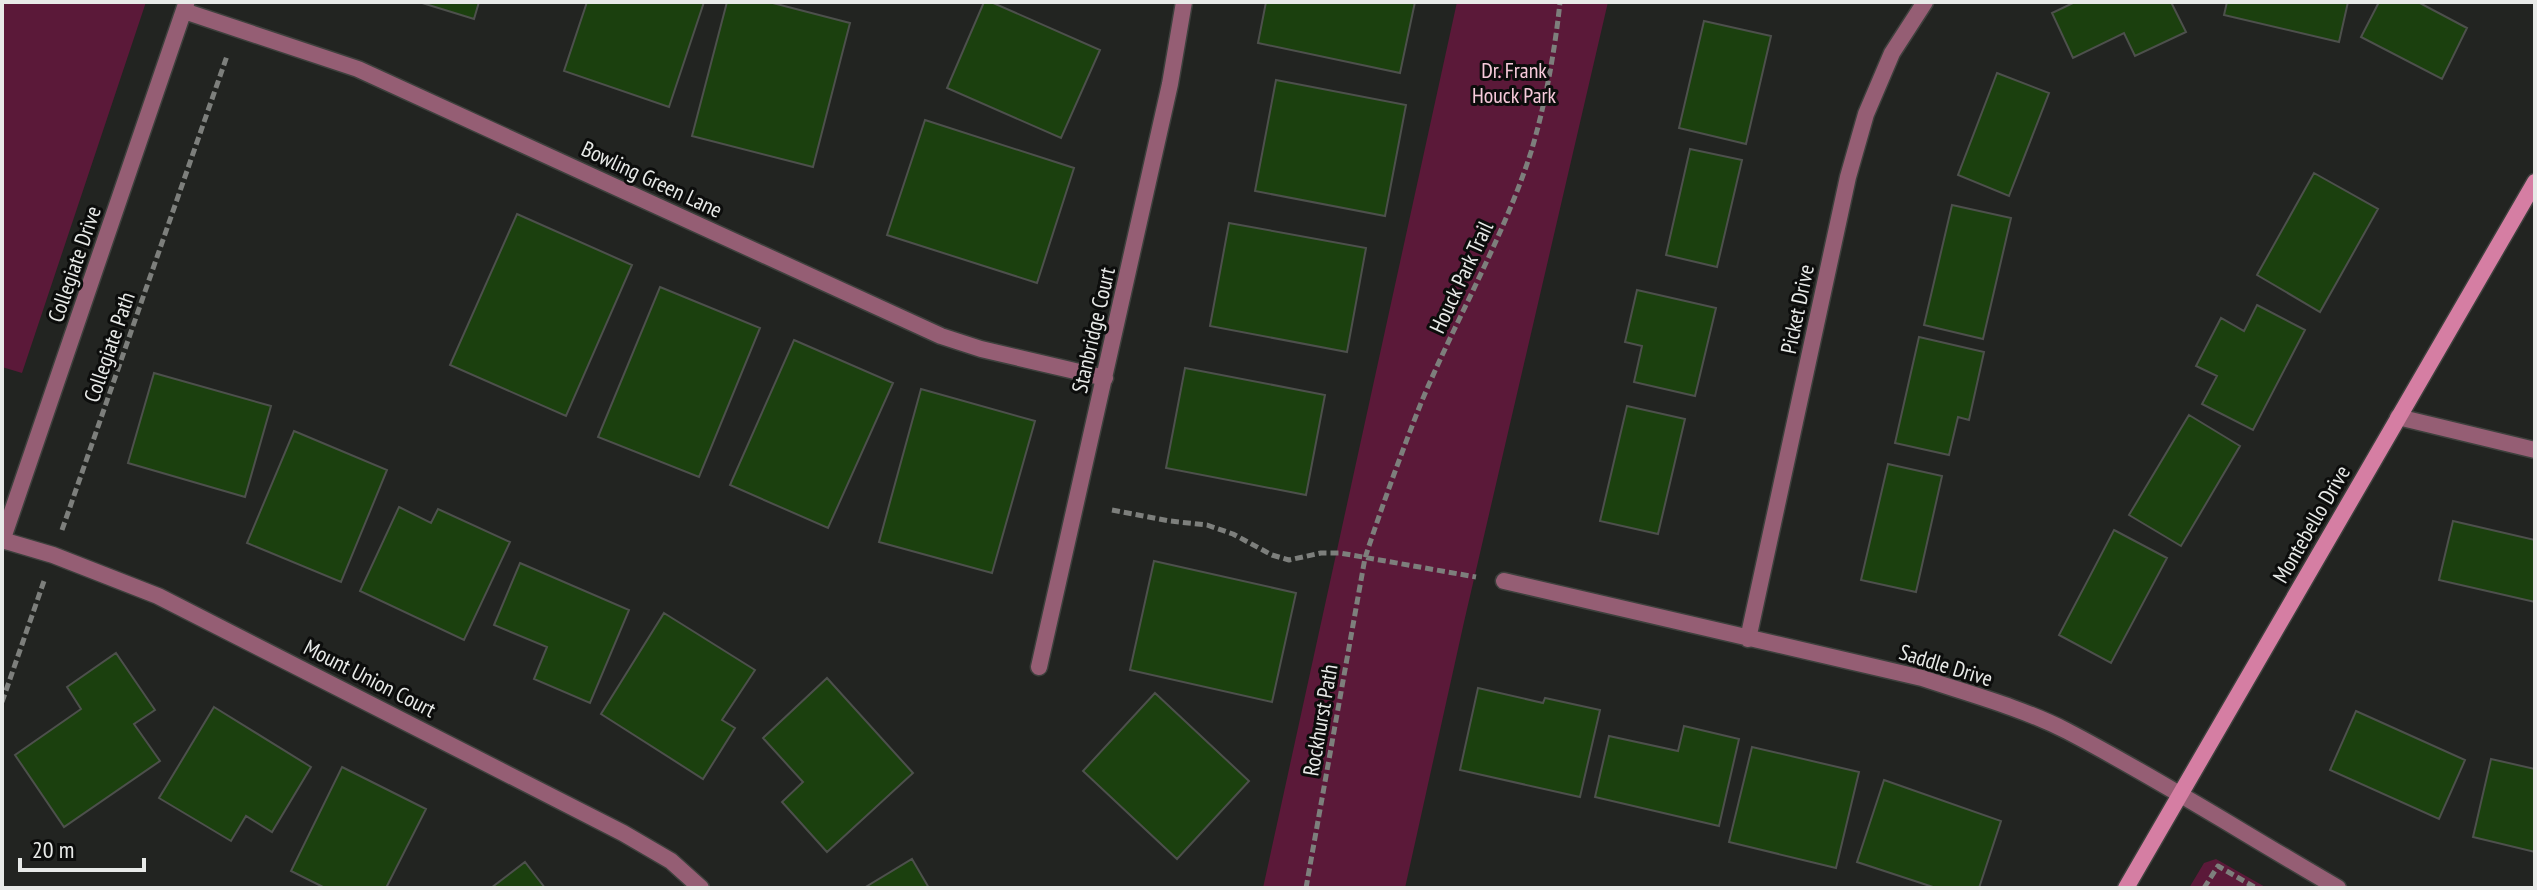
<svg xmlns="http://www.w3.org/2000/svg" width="2537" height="890" font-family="'PT Sans Narrow',sans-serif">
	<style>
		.green { fill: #5b1939 }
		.building { fill: #1b400e; stroke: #4d504c; stroke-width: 2 }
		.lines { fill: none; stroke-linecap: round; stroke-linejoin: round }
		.street-casing { stroke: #3e403d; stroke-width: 19 }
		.secondary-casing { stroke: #3e403d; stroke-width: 19 }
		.path { stroke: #7d7f7c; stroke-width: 5; stroke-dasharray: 8 4; stroke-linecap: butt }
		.street { stroke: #955e74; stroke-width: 16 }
		.secondary { stroke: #d57ea3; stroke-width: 16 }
		.labels { text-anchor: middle; stroke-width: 6; stroke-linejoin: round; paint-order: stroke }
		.park-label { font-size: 22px; fill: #f7cadb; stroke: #0c0d0c }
		.street-label { font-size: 22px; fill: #e8eae8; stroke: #0c0d0c }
	</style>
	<rect width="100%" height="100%" fill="#222421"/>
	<path class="green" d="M2,2h144l-124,371 -20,-6z
		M1457,2h151l-144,620 -59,266h-142z
		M2216,859l51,29h-78l15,-25z"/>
	<path class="building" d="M419,2h60l-5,17z
		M587,2h117l-35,105 -105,-36z
		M727,2h42l81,21 -37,144 -121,-31z
		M984,2h7l109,48 -39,88 -114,-50z
		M1266,2h149l-15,71 -142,-30z
		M2075,2h96l15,30 -51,24 -11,-23 -51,25 -21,-45z
		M2227,2h121l-9,40 -115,-27z
		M2379,2h39l49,26 -25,51 -81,-42z
		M1704,21l67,15 -25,108 -67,-16z
		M1997,73l52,20 -40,103 -51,-21z
		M1276,80l130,25 -21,111 -130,-25z
		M925,120l149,48 -37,115 -150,-48z
		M1690,149l52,11 -25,107 -51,-12z
		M2314,173l64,36 -58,103 -63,-37z
		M1952,205l59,13 -28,121 -59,-14z
		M517,214l115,51 -66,151 -116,-51z
		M1229,223l137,25 -19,104 -137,-26z
		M660,287l100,41 -61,149 -101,-40z
		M1637,290l79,18 -21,88 -61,-14 8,-36 -17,-4z
		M2257,305l48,25 -52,100 -51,-26 15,-28 -21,-10 25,-48 23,13z
		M1919,337l65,15 -15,68 -11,-3 -9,38 -54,-12z
		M794,340l99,43 -65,145 -98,-43z
		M1185,368l140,27 -19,100 -140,-27z
		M154,373l117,33 -26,91 -117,-34z
		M921,389l114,32 -43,152 -113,-31z
		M1627,406l58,13 -27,115 -58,-13z
		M2189,415l51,31 -59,100 -52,-31z
		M294,431l93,39 -46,112 -94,-39z
		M1888,464l54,12 -26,116 -55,-12z
		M399,507l32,16 7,-14 72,33 -46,98 -104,-49z
		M2453,521l82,19v62l-96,-22z
		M2114,530l53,28 -56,105 -52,-28z
		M1154,561l142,32 -24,109 -142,-32z
		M520,563l109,47 -39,93 -56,-24 13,-32 -53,-22z
		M664,613l91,57 -33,50 13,8 -32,51 -102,-65z
		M116,653l39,57 -21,14 26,37 -96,66 -49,-72 66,-46 -14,-22z
		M827,678l86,95 -86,79 -45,-50 21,-20 -40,-44z
		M1478,688l65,15 2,-5 55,12 -20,87 -120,-27z
		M1155,693l94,88 -72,78 -94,-88z
		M214,707l97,60 -39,65 -26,-16 -15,25 -72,-43z
		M2356,711l109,49 -26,59 -109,-49z
		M1684,726l55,13 -20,87 -124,-29 14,-61 69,15z
		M1752,747l107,25 -23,96 -107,-26z
		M2491,759l44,10v83l-62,-15z
		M342,767l84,42 -40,79h-61l-34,-17z
		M1884,780l117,41 -22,67h-43l-79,-26z
		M912,859l17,29h-65z
		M525,862l20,26h-54z"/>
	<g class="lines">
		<defs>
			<path id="street" d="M184,11l174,58 583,267 40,13 124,29
				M2398,417l137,33
				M2,540l51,15 105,41 465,237 48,28 30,27
				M2,541l184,-537
				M1504,581l418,97c48,16 100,30 145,53 92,48 181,105 271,157
				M1748,639l100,-462 18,-63 26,-61 33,-51
				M1039,667l131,-583 14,-82"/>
			<path id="secondary" d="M2126,888l409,-706"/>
		</defs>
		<use href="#street" class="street-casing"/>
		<use href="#secondary" class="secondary-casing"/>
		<path class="path" d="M1112,510l58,11 37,4 26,9 39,21 17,5 32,-7h19l136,24
			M62,530l165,-474
			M2,702l42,-121
			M1306,888l59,-330c17,-52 36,-104 56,-155 35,-84 82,-164 110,-251 14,-46 24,-102 29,-150
			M2204,888l14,-22 38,22"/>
		<use href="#street" class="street"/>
		<use href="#secondary" class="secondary"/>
	</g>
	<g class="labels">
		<g class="park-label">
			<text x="1514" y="78">Dr. Frank<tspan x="1514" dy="25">Houck Park</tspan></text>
		</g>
		<g class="street-label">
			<text transform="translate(652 179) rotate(25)" y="8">Bowling Green Lane</text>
			<text transform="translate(74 264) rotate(-71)" y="8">Collegiate Drive</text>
			<text transform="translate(1461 277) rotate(-65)" y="8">Houck Park Trail</text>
			<text transform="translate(1797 309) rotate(-78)" y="8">Picket Drive</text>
			<text transform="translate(1093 330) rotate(-77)" y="8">Stanbridge Court</text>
			<text transform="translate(109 347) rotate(-71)" y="8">Collegiate Path</text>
			<text transform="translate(2311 524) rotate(-60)" y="8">Montebello Drive</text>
			<text transform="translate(1946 665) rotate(17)" y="8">Saddle Drive</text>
			<text transform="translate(370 678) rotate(27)" y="8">Mount Union Court</text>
			<text transform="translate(1320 720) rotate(-80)" y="8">Rockhurst Path</text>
		</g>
	</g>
	<rect width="2537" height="890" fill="none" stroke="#e8eae8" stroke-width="8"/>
	<path d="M20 858v12h124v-12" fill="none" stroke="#e8eae8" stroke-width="4"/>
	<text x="32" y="858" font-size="24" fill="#e8eae8" stroke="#0c0d0c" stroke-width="6" paint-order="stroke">20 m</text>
</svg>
